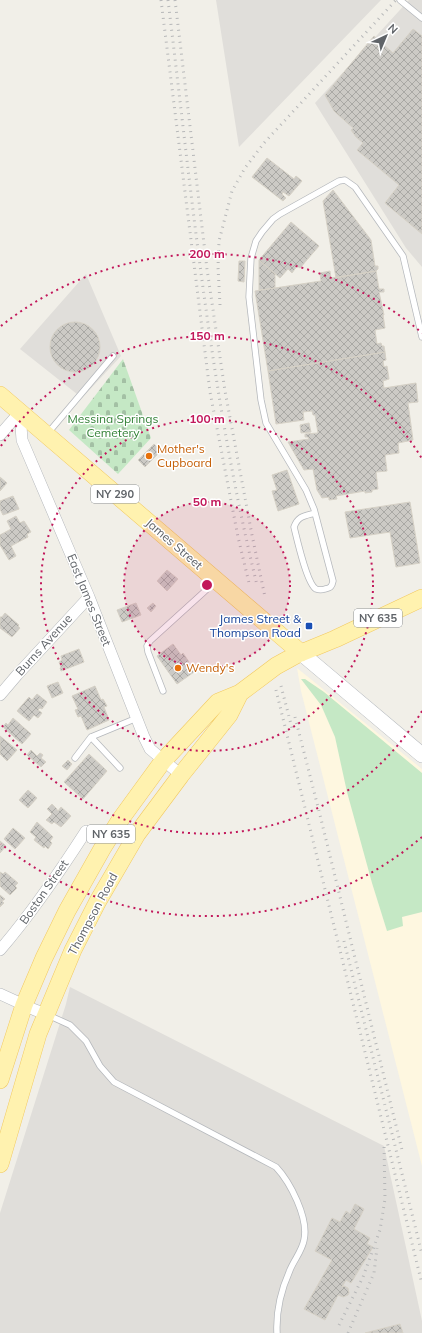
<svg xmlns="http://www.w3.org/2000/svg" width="422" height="1333" font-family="Mulish,sans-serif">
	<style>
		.commercial { fill: #fef7e0 }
		.industrial { fill: #e0deda }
		.green { fill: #c5e8c5 }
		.cemetery { fill: url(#cemetery-stones) }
		.building { fill: url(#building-cross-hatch); stroke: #d6d1c6 }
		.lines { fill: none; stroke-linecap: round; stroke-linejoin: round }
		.lane-casing { stroke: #b5b8bc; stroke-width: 7 }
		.street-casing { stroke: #b5b8bc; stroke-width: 12 }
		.secondary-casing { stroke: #b6babf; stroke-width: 16 }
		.primary-casing { stroke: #f2c960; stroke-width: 18 }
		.lane { stroke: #fff; stroke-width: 5.5 }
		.street { stroke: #fff; stroke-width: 11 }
		.secondary { stroke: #fff; stroke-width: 15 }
		.primary { stroke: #fff2af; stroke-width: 17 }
		.rail { stroke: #b6b7b8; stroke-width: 3; stroke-dasharray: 1 5; stroke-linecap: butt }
		.ring { fill: none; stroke: #c2185b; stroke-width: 2; stroke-dasharray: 2 4 }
		.food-dot { fill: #e8710a; stroke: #fff; stroke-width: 1.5 }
		.transit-dot { fill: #1a4fb4; stroke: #fff; stroke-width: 1.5 }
		.labels { text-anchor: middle; stroke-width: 3; stroke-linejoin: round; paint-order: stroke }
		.shield { fill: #fff; stroke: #8f9295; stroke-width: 1 }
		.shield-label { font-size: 11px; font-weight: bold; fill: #5f6368 }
		.park-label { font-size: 12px; fill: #348238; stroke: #fff }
		.food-label { font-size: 12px; fill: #c56008; stroke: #fff; text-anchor: start }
		.street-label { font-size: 12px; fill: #5f6368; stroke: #fff }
		.transit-label { font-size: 12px; fill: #164399; stroke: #fff; text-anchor: end }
		.centre { fill: #c2185b; stroke: #fff; stroke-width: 2 }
		.ring-label { font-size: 12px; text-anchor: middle; font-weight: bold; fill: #c2185b; stroke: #fff; stroke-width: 3; stroke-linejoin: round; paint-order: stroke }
	</style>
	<defs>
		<pattern id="cemetery-stones" width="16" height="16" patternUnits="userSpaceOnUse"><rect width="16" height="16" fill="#c5e8c5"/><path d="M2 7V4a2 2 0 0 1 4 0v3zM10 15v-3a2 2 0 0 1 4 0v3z" fill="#a3c0a4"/></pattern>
		<pattern id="building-cross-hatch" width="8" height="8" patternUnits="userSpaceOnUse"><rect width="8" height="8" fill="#cccac5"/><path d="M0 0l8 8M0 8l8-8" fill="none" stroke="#a9a8a4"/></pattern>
	</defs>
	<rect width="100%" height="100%" fill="#f1efe8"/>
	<path class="commercial" d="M297,668l125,101v397l-121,-475z"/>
	<path class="industrial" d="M216,0h165l-142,147z
		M409,0h13v267l-16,-19 -91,-145z
		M86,274l35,82 -39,42 -62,-49z
		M70,987l314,159 38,175v12h-422v-120l66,-209z"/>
	<path class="green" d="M301,679h4l19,13 98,81v139l-20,5 1,9 -16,5 -15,-48 -25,-91 -12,-55 -14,-32z"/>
	<path class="cemetery" d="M123,359l28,79 -33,36 -49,-44z"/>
	<path class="building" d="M413,29l9,7v198l-37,-31 14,-18 -42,-35 6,-7 -7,-6 -5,-7 2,-2 -19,-17 -9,-16 49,-59 19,17z
		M267,158l27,21 2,-3 6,5 -13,15 -6,-4 -1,2 4,4 -3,3 -31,-24z
		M333,190l38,50 4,26h3v3l-2,2 -40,7 -13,-77z
		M291,222l28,24 -19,22 -3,-2 -5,7 -4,-4 -8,9 -21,-18z
		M259,260l16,14v14l-16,2z
		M239,261h6l-1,21 -6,-1z
		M330,271l1,7 45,-7 3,18h5v3h-5l5,23h-1l2,13 -10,2 2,14 4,-1 1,3h2l1,6 -117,19 -13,-80 66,-10 -1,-8z
		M50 347a25 25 0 1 1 50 0a25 25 0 1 1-50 0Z
		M385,352l1,8 -3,1 1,6 3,-1 2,13 -6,2 1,7 32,-5 2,19 -10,1 5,37 -15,3 1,10 -14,2 2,16 -11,1 2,17 -6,1v2l-7,1v-2l-29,5 1,3 -8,1v-3l-7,1 -5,-8 -4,-21 -9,1 -16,-28 21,-3 -1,-2h-3v-3l13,-1 -3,-18h-2l-1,-4 -9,1 1,8 -28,4 -8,-53z
		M309,423l2,9 -10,1 -1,-8z
		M154,444l7,7 -16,16 -7,-7z
		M287,470l12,34 -21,7 -6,-20 5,-1 -5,-15z
		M0,477l7,6 -7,8z
		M13,496l6,13 -16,6 -3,-6v-8z
		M410,502l10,61 -24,4 -6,-35 -40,6 -5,-26z
		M16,516l4,7 4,-2 7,11 -4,2 1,3 -17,9 5,10 -7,4 -9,-15v-10l11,-6 -4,-8z
		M167,570l11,9 -11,12 -10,-10z
		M136,603l5,12 -19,7 -5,-12z
		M153,603l3,3 -5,6 -4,-4z
		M5,613l14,12 -1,1 2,2 -8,9 -12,-9v-11h2z
		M173,644l8,11 2,-2 6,9 -2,1 7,9 -17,12 -20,-28z
		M79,649l5,13 -23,9 -1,-3 1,-1 -2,-5 3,-2 -1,-4z
		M58,682l5,11 -11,5 -5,-12z
		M95,686l6,14 2,-1 4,7 -3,1 5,13 -22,10 -6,-14 -3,1 -3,-7 3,-1 -6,-13z
		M37,694l10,8 -5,7 -2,-1 -2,2 4,3 -4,5 -4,-3 -5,6 -12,-10 12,-14 3,3z
		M13,718l18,16 -9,10 -19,-17 3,-4 2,2z
		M0,736l17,14 -10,11 -7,-7z
		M31,750l6,6 3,-3 3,2 -2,3 5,4 -5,5 -14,-12z
		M89,754l18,17 -24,28 -19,-17z
		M68,760l4,4 -5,6 -5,-4z
		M28,790l9,8 -9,10 -9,-8z
		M52,804l5,5v1l1,1 3,-4 10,9 -10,11 -7,-5 -2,2 -6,-4 6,-6 -5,-5z
		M37,822l16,15 -3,4 2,2 -4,6 -3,-3 -1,2 -10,-8 2,-3 -6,-5z
		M13,828l12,10 -10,11 -11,-10z
		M0,841l6,5 -6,7z
		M0,872l3,2 2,-2 13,11 -3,3 2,2 -7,7 -10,-9z
		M0,895l5,4 -3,2 2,2 -4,4z
		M355,1204l9,5 -10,20 16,9 -3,6 6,3 -22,36 -5,-3 -4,7 2,-1 4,2 1,5 -1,2 -5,2 -5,-2 -13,25 -21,-11 28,-49 -17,-9 17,-33 8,4 6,-11 4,3z
		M400,1324l3,9h-38z"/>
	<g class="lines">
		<defs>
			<path id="lane" d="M400,0l22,18
				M48,433l65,-77
				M315,513c-11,3 -17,3 -21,14 3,12 13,57 22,62 3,1 6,1 9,0 6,-1 7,-3 8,-8l-19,-72 -8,-19 -40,-67 -5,-23 -12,-103 2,-39 5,-17 6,-9 11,-13 7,-5 59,-33 6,-1 10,7 48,69 19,81
				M163,691l-15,-39 -1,-6 3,-5 65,-59
				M91,737l29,31
				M75,758l16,-21 46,-19
				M48,1015l22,10 16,16 14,25 14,16 162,85c14,15 33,51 28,73 -2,11 -10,20 -14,30 -9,20 -14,42 -13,63"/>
			<path id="street" d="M20,412l2,28 67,157 55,140 6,12 31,26
				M0,435l20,-23
				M0,695l17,-20 72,-78
				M0,950c32,-37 59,-77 86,-119
				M0,994l35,16 11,4"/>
			<path id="secondary" d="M301,653l121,102"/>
			<path id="primary" d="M0,395l301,258
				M0,1080l24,-75 20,-47 23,-47 35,-62 18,-29 43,-59 55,-59 22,-9 36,-27 20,-11 39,-16 87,-41
				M0,1164l38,-130 35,-84 25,-49 39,-67 44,-59 48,-60 11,-22"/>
		</defs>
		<use href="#lane" class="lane-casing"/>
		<use href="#street" class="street-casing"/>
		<use href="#secondary" class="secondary-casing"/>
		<use href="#primary" class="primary-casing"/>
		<use href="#lane" class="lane"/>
		<use href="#street" class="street"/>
		<use href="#secondary" class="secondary"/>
		<use href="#primary" class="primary"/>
		<path class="rail" d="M161,0l49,392 28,145 11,46
			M168,0c24,196 42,393 89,585
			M175,0l32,269 18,122 27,144 13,62
			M220,305l-2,-38 1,-26 13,-50 13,-23 19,-25 132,-143
			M281,686l11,42
			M276,690l146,594
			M295,717l25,98 82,335
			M344,941l78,313
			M339,1325l24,-48 17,-47 5,-31 -1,-55
			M348,1333l26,-60 3,-25"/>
	</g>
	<circle cx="207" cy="585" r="83" fill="#c2185b" fill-opacity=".12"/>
	<g class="ring">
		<circle cx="207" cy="585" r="83"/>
		<circle cx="207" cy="585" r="166"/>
		<path d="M422 711A249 249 0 0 1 1 724M1 446A249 249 0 0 1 422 459"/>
		<path d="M422 837A331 331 0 0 1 1 844M1 326A331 331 0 0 1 422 333"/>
	</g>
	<g class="food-dot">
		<circle cx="149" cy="456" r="4"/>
		<circle cx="178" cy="668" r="4"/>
	</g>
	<rect class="transit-dot" x="305" y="622" width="8" height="8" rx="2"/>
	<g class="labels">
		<g class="shield">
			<rect x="91" y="485" width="48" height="18" rx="3"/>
			<rect x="354" y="609" width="48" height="18" rx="3"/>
			<rect x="87" y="825" width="48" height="18" rx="3"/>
		</g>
		<g class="shield-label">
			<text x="115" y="498">NY 290</text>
			<text x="378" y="622">NY 635</text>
			<text x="111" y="838">NY 635</text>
		</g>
		<g class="park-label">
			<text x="113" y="423">Messina Springs<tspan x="113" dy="14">Cemetery</tspan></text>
		</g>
		<g class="food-label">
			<text x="157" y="453">Mother's<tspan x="157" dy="14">Cupboard</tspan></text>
			<text x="186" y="672">Wendy's</text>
		</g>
		<g class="street-label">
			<text transform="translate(174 544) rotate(41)" y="4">James Street</text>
			<text transform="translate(89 600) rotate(68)" y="4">East James Street</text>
			<text transform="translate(44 645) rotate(-48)" y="4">Burns Avenue</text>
			<text transform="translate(44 892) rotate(-55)" y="4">Boston Street</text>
			<text transform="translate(93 914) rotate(-62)" y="4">Thompson Road</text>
		</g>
		<g class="transit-label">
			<text x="301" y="623">James Street &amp;<tspan x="301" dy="14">Thompson Road</tspan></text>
		</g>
	</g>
	<circle cx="207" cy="585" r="6" class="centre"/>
	<g class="ring-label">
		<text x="207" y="258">200 m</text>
		<text x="207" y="340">150 m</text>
		<text x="207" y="423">100 m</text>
		<text x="207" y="506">50 m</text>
	</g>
	<g transform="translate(386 36) rotate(44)" stroke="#ffffff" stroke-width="3" paint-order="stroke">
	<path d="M0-3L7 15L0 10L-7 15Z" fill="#5f6368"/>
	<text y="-6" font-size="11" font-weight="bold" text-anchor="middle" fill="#5f6368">N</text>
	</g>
</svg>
